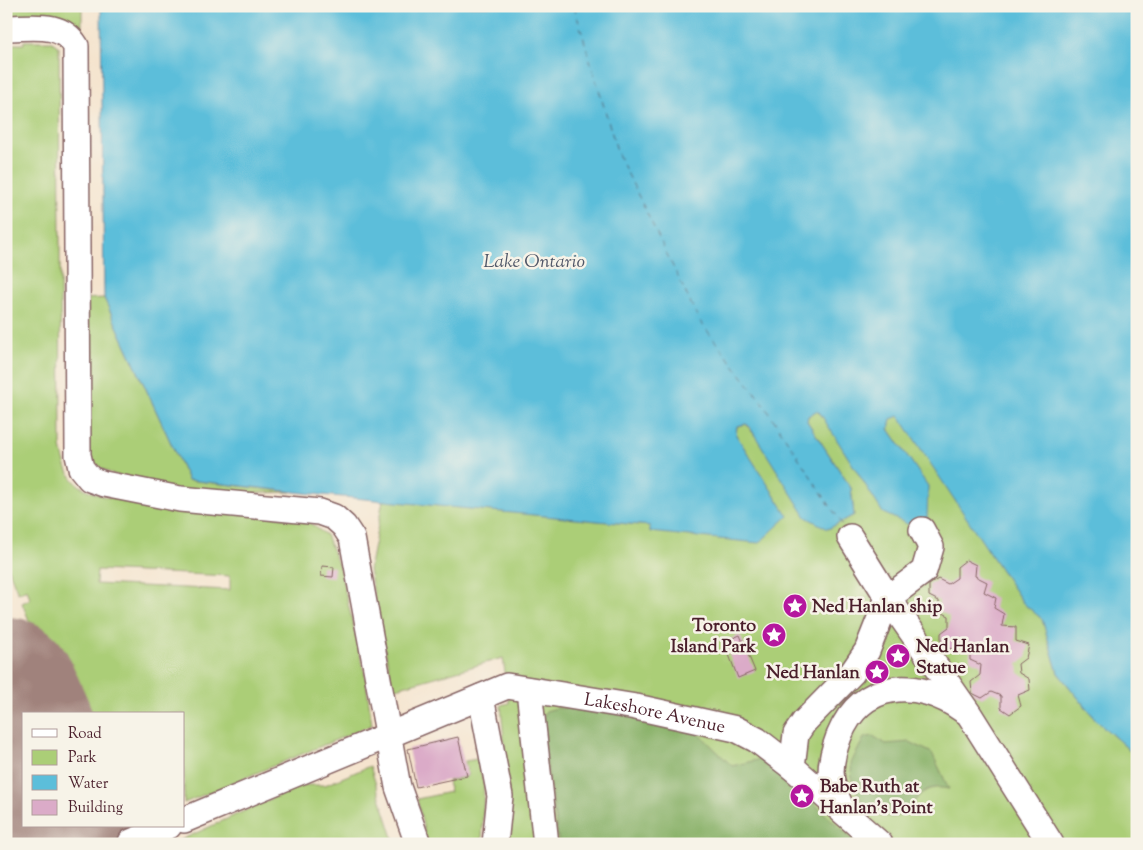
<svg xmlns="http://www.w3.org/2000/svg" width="1143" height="850" font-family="'Sorts Mill Goudy',serif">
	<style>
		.green { fill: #abce77; stroke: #7a7651; fill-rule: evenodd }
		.forest { fill: #88b168; stroke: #69684a }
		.water { fill: #5cbeda; stroke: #536e82 }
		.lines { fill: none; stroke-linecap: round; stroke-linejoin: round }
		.ferry { stroke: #505768; stroke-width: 1; stroke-dasharray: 6 5; stroke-linecap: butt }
		.taxiway { stroke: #a0827c; stroke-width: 56 }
		.runway { stroke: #a0827c; stroke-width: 140 }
		.building { fill: #dbabc8 }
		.minor-casing { stroke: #866464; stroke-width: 28 }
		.minor { stroke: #fff; stroke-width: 25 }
		.labels { text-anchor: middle; stroke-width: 5; stroke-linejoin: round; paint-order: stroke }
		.poi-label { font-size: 18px; font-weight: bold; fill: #4a1f2b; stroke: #f7f3e8; text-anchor: start }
		.street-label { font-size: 18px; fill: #4a1f2b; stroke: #f7f3e8 }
		.water-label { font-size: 19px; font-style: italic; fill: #505768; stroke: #f7f3e8 }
	</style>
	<rect width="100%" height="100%" fill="#f7f3e8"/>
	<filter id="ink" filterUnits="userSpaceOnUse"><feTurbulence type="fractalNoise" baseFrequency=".02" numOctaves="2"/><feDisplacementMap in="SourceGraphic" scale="10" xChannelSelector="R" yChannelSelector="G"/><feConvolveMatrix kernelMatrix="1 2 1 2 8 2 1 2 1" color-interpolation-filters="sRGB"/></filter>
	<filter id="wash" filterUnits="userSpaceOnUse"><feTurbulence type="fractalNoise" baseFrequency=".0096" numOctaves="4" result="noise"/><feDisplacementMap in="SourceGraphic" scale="20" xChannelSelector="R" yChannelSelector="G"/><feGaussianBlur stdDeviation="1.12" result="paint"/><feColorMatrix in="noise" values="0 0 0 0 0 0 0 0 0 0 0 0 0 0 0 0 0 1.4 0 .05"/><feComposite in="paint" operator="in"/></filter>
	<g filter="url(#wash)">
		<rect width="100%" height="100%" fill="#f5e4ce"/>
		<path class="green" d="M6,6h76v32l-19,-22h-57z
			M6,40h6v4h12v-3h27l8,6 2,400c7,33 13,40 45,50l200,23 20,15 13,31 26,108 7,51 -188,78v-89h-117l-45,-111 8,-4 -3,-10 -9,4 -12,-30zM97,570l133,6v14l-134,-6z
			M104,298l84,182 103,12 -100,3 -79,-21c-11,-5 -17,-10 -24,-20l-4,-155z
			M816,411l112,76 -39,-58v-8l5,-5h5l4,4 120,183 19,16 16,54 39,48 40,36v87h-631l2,-54 -7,-85 8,-2 -6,-45 -110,31 -24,-119 14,-70 268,26 -1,5 137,-15 -51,-81 1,-9 9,-2 82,105 26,-14 -3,-27 -44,-67 1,-5z
			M478,759l6,27 -2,58h-55l-10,-45 33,-7 -2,-11 20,-5 -3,-15z
			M370,766l25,78h-223l129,-59h24z
			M6,816l12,28h-12z"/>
		<path class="forest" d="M557,708h29l107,20 39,38 29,-7 31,24 65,61h-298l-19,-123 6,-10z
			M873,736l13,8 24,-2 22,11 17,36c-38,-8 -31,26 -56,28 -8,0 -19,-4 -27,-7l-14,-27 -1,-20 13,-25z"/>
		<path class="water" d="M101,6h1036v751l-40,-36 -39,-48 -16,-54 -19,-16 -124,-187 -8,3 -2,10 39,57 -1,33 -15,7 -29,-13 -63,-100 -4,-2 -8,5 -1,5 44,67 3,27 -26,14 -22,-12 -57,-91 -3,-2 -9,2 -1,9 52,81 -29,27 -109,-11v-6l-328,-31 -134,-15 -84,-182z"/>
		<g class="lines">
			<path class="ferry" d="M574,6l44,148 81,166 63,82 82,125"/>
			<path class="taxiway" d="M60,826l4,18"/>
			<path class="runway" d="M6,687l18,41
				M65,826l7,18"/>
		</g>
		<g id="blocks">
			<path class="building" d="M966,560l10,5 -1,11 12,6 -3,10 12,6 -2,10 10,6 -2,12 14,1v14l13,4 -3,13 -8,6 1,9 10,6 1,11 -12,5 3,11 -11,8 -9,-6v-12l-10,-4 -9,6 -10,-5 -1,-11 9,-7 1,-10 -11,-5v-12l-10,-5 -9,6 -10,-5v-11l8,-6v-11l-10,-5v-10l-10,-5v-11l9,-6 10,5 9,-6v-11z
				M322,566l12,1 -1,10 -12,-1z
				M740,635l15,36 -17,7 -14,-36z
				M458,737l9,39 -51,11 -8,-38z"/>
		</g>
	</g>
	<g filter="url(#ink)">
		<use href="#blocks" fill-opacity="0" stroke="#866464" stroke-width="1"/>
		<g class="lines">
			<defs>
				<g id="minor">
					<path d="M6,28c26,0 55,-7 70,18l2,409 3,13 9,11 14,5 76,15 140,13 14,5 10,9 8,12 46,249 20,57"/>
					<path d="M850,537l38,61 81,116 82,130"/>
					<path d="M888,598l36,-27 7,-24 -9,-17"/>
					<path d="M529,690l17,154"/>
					<path d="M481,697l19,99 -5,48"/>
					<path d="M792,767l4,-33 8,-12 48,-49 15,-22 21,-53"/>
					<path d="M842,809c-14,-28 -14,-44 -3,-73 23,-57 79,-58 124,-26"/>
					<path id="s1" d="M184,820l323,-134 129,21 100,22 21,11 35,27 88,77"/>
					<path d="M131,842l38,-16"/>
				</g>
			</defs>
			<use href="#minor" class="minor-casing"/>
			<use href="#minor" class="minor"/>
		</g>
	</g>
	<defs>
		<symbol id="sight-disc" viewBox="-11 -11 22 22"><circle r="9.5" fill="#b5179e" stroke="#f7f3e8"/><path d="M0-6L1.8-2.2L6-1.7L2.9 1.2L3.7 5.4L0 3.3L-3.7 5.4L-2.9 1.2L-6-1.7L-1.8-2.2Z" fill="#fff"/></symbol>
	</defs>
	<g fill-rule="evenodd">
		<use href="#sight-disc" x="781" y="592" width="28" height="28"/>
		<use href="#sight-disc" x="760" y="621" width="28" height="28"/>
		<use href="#sight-disc" x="884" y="642" width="28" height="28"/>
		<use href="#sight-disc" x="863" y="658" width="28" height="28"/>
		<use href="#sight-disc" x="788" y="782" width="28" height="28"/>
	</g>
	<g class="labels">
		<g class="poi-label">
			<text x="812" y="612">Ned Hanlan ship</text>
			<text x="756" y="631" text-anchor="end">Toronto<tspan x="756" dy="21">Island Park</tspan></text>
			<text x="916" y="652">Ned Hanlan<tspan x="916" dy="21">Statue</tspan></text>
			<text x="860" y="678" text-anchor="end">Ned Hanlan</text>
			<text x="820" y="792">Babe Ruth at<tspan x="820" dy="21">Hanlan's Point</tspan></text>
		</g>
		<g class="street-label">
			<text dy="6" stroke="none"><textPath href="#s1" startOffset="500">Lakeshore Avenue</textPath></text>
		</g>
		<g class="water-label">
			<text x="534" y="267">Lake Ontario</text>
		</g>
	</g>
	<rect width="1143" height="850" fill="none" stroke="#f7f3e8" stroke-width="25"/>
	<rect x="22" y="712" width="162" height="115" fill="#f7f3e8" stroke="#b29e9c"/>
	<rect x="32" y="729" width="25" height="8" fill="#ffffff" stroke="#b29e9c"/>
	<text x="68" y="738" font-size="15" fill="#4a1f2b">Road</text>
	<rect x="32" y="750" width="25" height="15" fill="#abce77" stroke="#b29e9c"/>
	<text x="68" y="762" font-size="15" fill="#4a1f2b">Park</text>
	<rect x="32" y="775" width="25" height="15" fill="#5cbeda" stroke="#b29e9c"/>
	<text x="68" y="788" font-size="15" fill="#4a1f2b">Water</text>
	<rect x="32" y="800" width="25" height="15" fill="#dbabc8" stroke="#b29e9c"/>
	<text x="68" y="812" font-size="15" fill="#4a1f2b">Building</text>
</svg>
